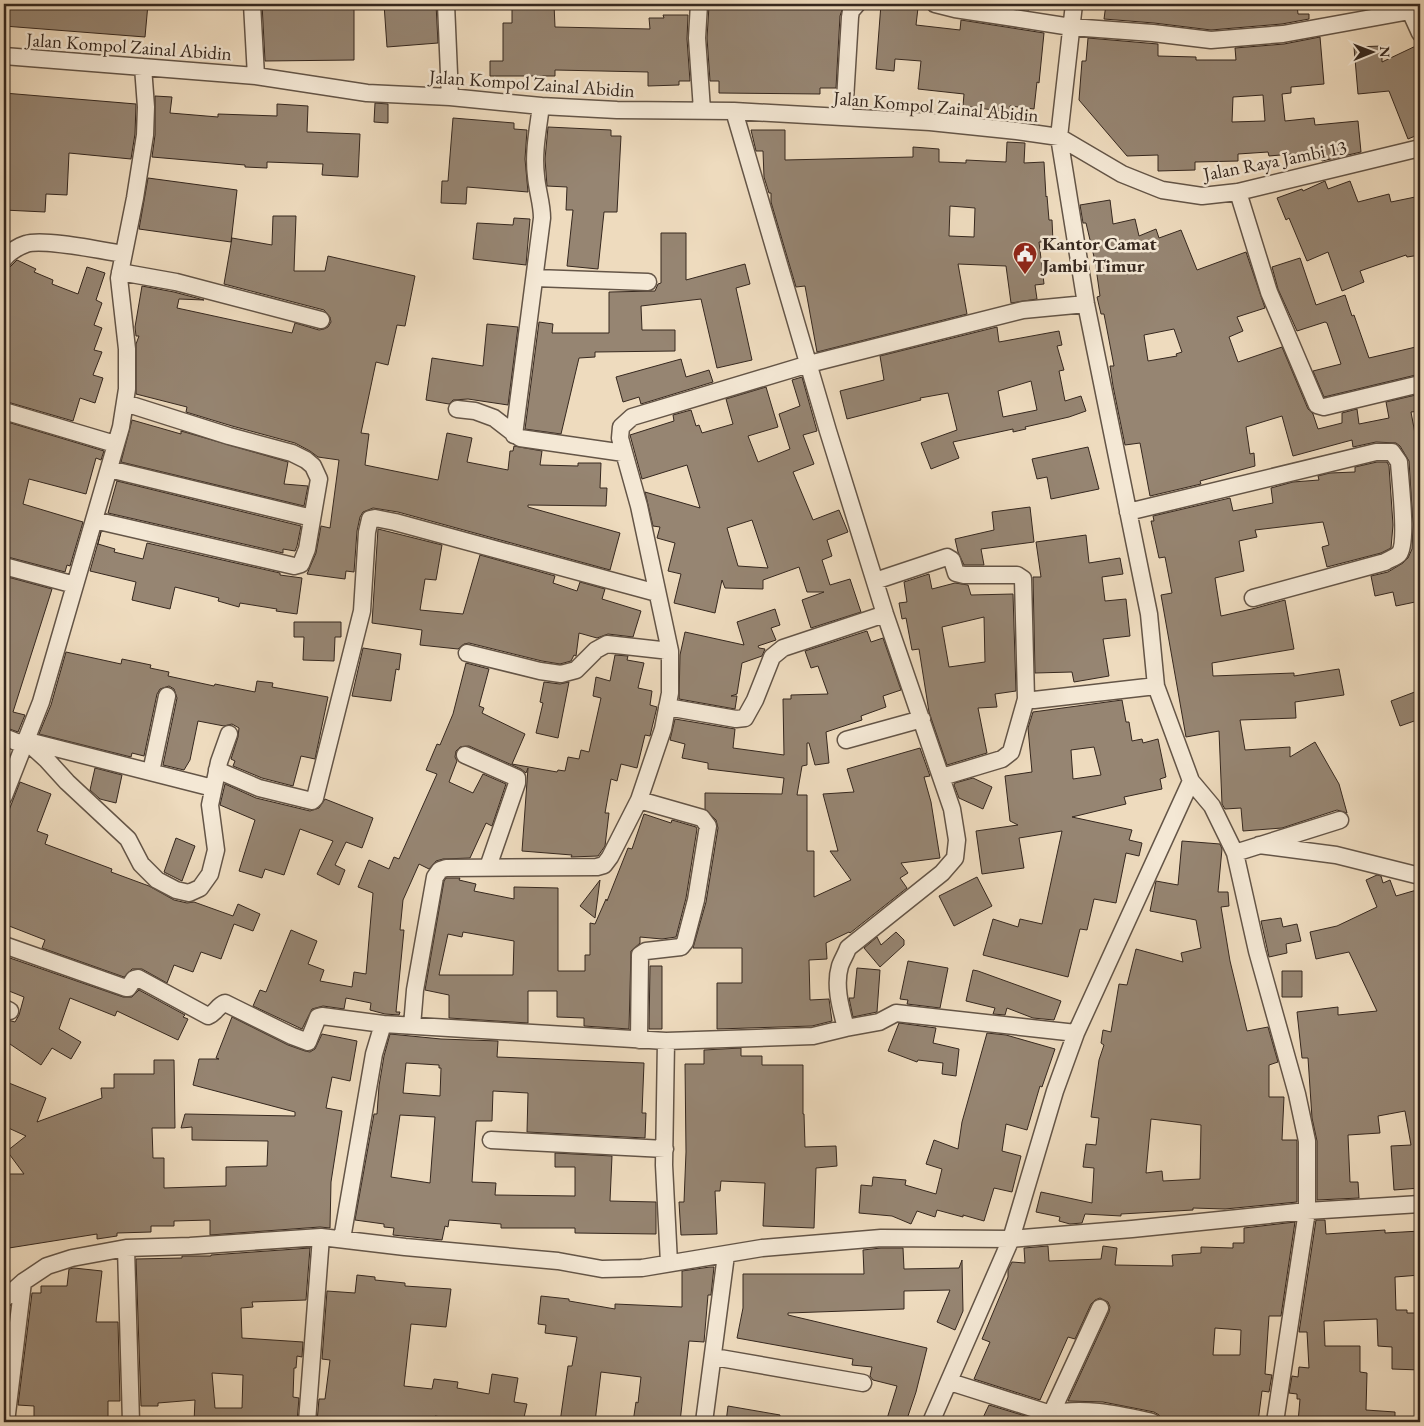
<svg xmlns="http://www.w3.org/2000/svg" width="1424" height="1426" font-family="'EB Garamond',serif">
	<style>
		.building { fill: #968572; stroke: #36281f; fill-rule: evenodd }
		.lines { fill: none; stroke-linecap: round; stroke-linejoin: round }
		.minor-casing { stroke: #645547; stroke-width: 19 }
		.minor { stroke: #f4e8d5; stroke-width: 16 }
		.labels { text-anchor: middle; stroke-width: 5; stroke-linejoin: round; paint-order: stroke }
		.street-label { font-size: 19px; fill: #36281f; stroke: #f4e8d5 }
		.poi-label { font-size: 19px; font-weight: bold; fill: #36281f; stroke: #f4e8d5; text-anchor: start }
	</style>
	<rect width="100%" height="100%" fill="#eedbbe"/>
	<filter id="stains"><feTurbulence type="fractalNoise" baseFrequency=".004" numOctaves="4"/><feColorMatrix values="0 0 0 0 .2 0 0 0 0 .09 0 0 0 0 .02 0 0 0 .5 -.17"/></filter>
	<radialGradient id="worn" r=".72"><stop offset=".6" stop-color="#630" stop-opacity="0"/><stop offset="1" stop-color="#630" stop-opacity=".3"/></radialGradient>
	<path class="building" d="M4,4h144l-3,33 -141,-11z
		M262,4h92v56l-89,1z
		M384,4h52l2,39 -51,4z
		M512,4h42l1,23 95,2 -1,-11h15l-1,-3h25l-1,24 3,42h-11v4l-31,1v-14l-93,-2v6h-65v-15h13v-38h9z
		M772,4h72l-4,12 -4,72h-16v6l-101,-1v-12h-9l-3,-43 2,-32h56z
		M881,4h18v3l19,1 -2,17 44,5 1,-10 83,13 -5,50 -2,-1 -3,27 -24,-3 -1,6 -46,-6 1,-12 -46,-5 3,-28 -26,-2 -1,12 -18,-2z
		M988,4h41v6z
		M1106,4h191l1,10h11v5l-27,5 -71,6 -57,-7 -50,-4z
		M1320,37l4,47 -33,3v6l-9,1 3,27 29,-3 1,7 43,-4 3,31 -39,9v-4l-30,3v-6l-23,2 -1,-4 -30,2v7l-43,1v8l-37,1v-16l-31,1 -48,-56 3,-39h4l2,-23 70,6v12l38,1v3h40l-1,-12 49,-4zM1263,95l2,26 -33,1 1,-25z
		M1420,44v90l-12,5 -19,-48 -31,3 -4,-47 28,-1v16z
		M4,93l132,11 -1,30 -4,25 -62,-6 -2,42 -21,-1 -1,18 -41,-2z
		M155,96l17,1 -2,16 48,4v-3l59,2v-12l31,2 -1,26 53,2 -2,43 -36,-2 1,-11 -56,-2v6l-22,-1v-2l-93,-8 3,-22z
		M375,103l13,1v19l-14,-1z
		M453,118l61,5v6l13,1 -2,29 3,33 -61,-5 -1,17 -25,-1 1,-22h6z
		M548,127l63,3v6h10l-4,76h-13l-6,57 -31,-3 6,-56h-7l1,-23 -20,-1 -2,-27z
		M751,130h34v30l128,-3v-10l26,2v13l27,1v-3l40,2 1,-20 18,1 -1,20 20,-1 2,35 1,-1 2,24h3l1,22h-14l5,42 -9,1 2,14 -26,4 -5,-37 -48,-2 9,50 -150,38 -12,-66 -9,1 -25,-85v-9h-2l-5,-16 -1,-26h-7zM950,206l25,2 -1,29 -25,-1z
		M148,178l89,12 -6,52 -92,-13z
		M1325,181l3,8 22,-8 8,21 31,-8 2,8 29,-6v59l-13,2 -1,-2 -46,16 4,11 -22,9 -14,-39 -21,9 -18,-43 -3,2 -9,-22 25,-9 1,2z
		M1110,200l3,24 22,-5 4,17 17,-7 3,9 22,-8 16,40 49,-18 19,56 -28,9 6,14 -14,6 9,25 44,-15 26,62 5,5 5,15 24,-6v-10l15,-4 2,15 30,-6 -3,-16 34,-8v17l-9,1 5,27h4v107h-5l5,24v31l-24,5 -3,-14 -18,4 -4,-20 17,-4 15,-9 5,-5 4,-9 1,-25 -4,-63 -9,-15 -4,-3 -20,-1 -23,5 -1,-7 -59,16 -11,-40 -36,11 4,27 4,-1 1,13 -55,15 1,3 -51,12 -10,-53 -15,2 -12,-59 -3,-20h4l-10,-52h-3l-4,-17 3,-1 -5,-35 -9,-38h-3l-3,-18zM1174,329l8,23 -6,2 1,2 -29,5 -4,-26z
		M273,216h23l-2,55h31l3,-15 87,20 -10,50 -8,-1 -9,40 -12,-3 -15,71 8,1 -4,31 73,15 9,-47 25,5 -5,24 41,8 2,-19h3l1,-5 28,5 -2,14 38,1v-3h23l-1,25h7l-1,18 -78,-1v2l92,26 -10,37 -212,-58 -25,-4 -10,4 -3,5 -3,14 -3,41 -8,-1 -1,8 -38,-5 9,-21 5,-27 9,2 9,-68 -21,-3 -8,-6 -15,-8 -63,-17 -46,-14 1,-5 -51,-13v-50l3,-8h-3l-1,-9 7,-41 32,6 30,8 -25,-1 -2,9 115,25 3,-10 24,7 5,-1 4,-2 3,-5 -1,-5 -6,-7 -100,-26 8,-46 40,7z
		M514,218l16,1 -4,46 -53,-6 4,-36 36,2z
		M661,233h25v47l59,-16 5,20 -14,4 16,72 -35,8 -16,-69 -60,7 1,24h33v21l-80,1v5l-16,1 -18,76 -36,-5 14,-107 14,2 -1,9h57v-41l46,-1 3,-7 3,-1z
		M1300,258l16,47 29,-10 7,21 2,-1 15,43 51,-12v28l-96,23 -11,-26 28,-7 -14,-41 -2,-1 -28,9 -19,-42 -6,-22z
		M17,260l19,9 -2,3 19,8 -1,4 26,10 9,-27 18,6 -9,27 6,3 -8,22 8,3 -8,22 8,2 -9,23 10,3 -8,25 -15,-5 -7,23 -69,-20v-132l3,1z
		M487,324l31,3 -10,78 -40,-6 -15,1 -4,4 -23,-4 6,-42 51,8z
		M997,327l2,15 60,-11 3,14 -5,1 7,24 -5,1 6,30 16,-5 5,15 -17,6 -44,10 1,2 -13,3v-3l-60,13 6,16 -28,11 -10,-26 36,-13 -9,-37 -28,5 1,2 -74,19 -7,-28 44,-11 -4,-24zM1031,381l6,29 -34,7 -5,-26z
		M681,359l5,18 23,-7 4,12 -72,22 -2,-7 -16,5 -7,-25z
		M802,377l15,54 -14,4 11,29 -21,8 20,48 26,-10 9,22 -21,8 5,16 -10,4 8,25 20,-6 11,33 -50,16 -9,-28 22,-8h-17l-8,-25 -36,13v9l-38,-1 -3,-8 -7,33 -41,-10 7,-29 -13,-3 7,-28 -18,-5 3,-11 -7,-1 -8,-34 55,16 -13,-43 -45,14 -12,-44 44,-14 -1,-6 18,-5 5,16 3,-1 3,8 31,-9 -7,-25 40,-12 12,40 -30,9 10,26 32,-13 -11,-35 21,-8 -8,-26zM752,520l16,48 -30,-2 -11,-38z
		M132,420l49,14v-3l107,31 -4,22 24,2 -4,20 -183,-44z
		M4,421l100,30 -3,9 -5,-2 -10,36 -57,-15 -6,25 60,18 -13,44 -3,-1 -2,7 -61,-16z
		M1088,447l11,42 -48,10 -4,-22 -10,2 -5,-20z
		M1377,462h10l2,4 4,59 -2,23 -10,5 -54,14 -5,-20 7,-2 -6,-23 -68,8 2,7 -18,4 5,30 -29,7 6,38 35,-8 29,-8 9,49 -82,14 1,13 81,-3v3l45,-7 5,26 -49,7 1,16 -56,2 5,30 45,-3v10l25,-15 24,42 8,29 -10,-3 -55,18 -39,3 -2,-23 -16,1 -3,-5 -3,-73 -33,6 -25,-142 11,-2 -7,-36 -6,1 -8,-37h3l-1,-5 77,-18 3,13 40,-8 -2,-15 22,-6 26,-2 -1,-4 12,-3 25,-1v-5z
		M117,481l184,45 -4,20 -2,5 -12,-2v4l-175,-40z
		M1030,507l4,35 -53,7 3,16h-20l-6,-13 -3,-13 39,-9 -2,-18z
		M378,529l64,16 -6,35 -11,-1 -5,31 43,4 17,-59 75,21 -2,7 24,8 3,-9 25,7 -3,10 39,12 -8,26 -25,-3 -11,4 -18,-5 -3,23 -2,-1 -3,6 -11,3 -18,-3 -73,-18 -5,1 -6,5 -38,-4 2,-15 -50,-7z
		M101,532l-3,12 17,5 -1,3 29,7 4,-16 133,30v2l22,3 -5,36 -21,-3 1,-2 -37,-6 -1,4 -21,-6 1,-3 -44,-11 -5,22 -38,-9 4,-18 -46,-11z
		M1086,535l3,28 31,-5 3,16 -21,3 3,24 21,-2 4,37 -27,3 6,37 -35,6 -2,-10 -37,1 -2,-96h8l-5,-35z
		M929,574l3,15 23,-6 13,2 3,10 42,-1 3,97 -21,3 2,13 -19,1 9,45 -40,12 -18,-53 -10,-63 -7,1 -6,-32 -4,1 -3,-16 8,-1 -3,-20zM984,617l1,45 -36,5 -7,-40z
		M4,576l48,13 -39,123 12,3 -7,17 -14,-5z
		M775,609l5,16 -9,3 5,12 -18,6 1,2 6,1 -3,7 -20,7 -5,31 -6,2h6l-2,13 -56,-10 1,-44 5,-23 59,13 -7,-23z
		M294,622h47v15h-6l-1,24 -31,-1 1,-23h-10z
		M867,631l4,11 12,-4 18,52 -18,6 3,11 -25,9 1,4 -36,12 3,31 -14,2 -6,-22h-2v22l-5,1 -5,29h10v56h7v46l37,-17 -21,-29h8l-15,-57 31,-2 -7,-23 73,-21 10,28 -6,1 7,25 9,56 -39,5 7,10 -8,5 7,10 -57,45 -1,-1 -23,11 1,16 -18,1 1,40 19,-1 3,22 -20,5 -95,3v-46h25v-35h-49l13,-46 12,-74 -2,-8 -11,-11v-16l77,1 2,-16 -76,-9v-6l-26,-5 3,-14 -15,-4 5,-21 60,10 -2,19 51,7 -1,-56h8v-4l37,-1 -10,-28 -7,2 -6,-17z
		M363,648l38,6 -2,16 -3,-1 -5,32 -39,-5z
		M66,652l55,12 1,-5 29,6 -1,3 19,4 -1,4 46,10 1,-2 40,8 2,-11 16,2 -1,4 56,10 -13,62 -14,-3 -8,30 -31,-8 -29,-12 2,-5 -4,-2 7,-22 1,-9 -7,-4 -8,2 -26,-5 -8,39 -6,10 -21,-5 14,-67 -3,-9 -5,-3 -9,3 -3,5 -13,62 -12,-3 -1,4 -92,-23 12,-29z
		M615,655l13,1 -1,4 17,3 -6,25 14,3 -2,14 7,2 -7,29 -5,-1 -8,33 -16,-4 -4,17 -6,-2 -6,34h4l-4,33 -7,10 -27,1 1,-2 -50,-4 6,-83 -2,5 -5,-4 -52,-23 -9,1 -4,4 -1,6 2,4 -8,21 24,11 10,-19 23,10 -14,42 -6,-3 -16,35 -27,1 -7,2 -7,8 -10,-5 -16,36 -3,30h4l-8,82h4l-1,3 -14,-1 -15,-4 1,-7 -25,-5 -2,11 -21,-3 -11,3 -10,20 -49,-23 7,-16 6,2 25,-62 26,11 -9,23 16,6 -4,11 32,6 2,-15 12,2 7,-81 -15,-6 11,-27 20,9 5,-12 5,2 38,-85 -11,-4 11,-26 3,1 13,-31 13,-51 23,6 -10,37 5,2 -2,5 43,21 -13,30 45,8 1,-2 7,1 3,-14 11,2 2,-9 8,2 12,-54 -8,-2 3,-19 14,4z
		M544,682l16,2 9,-2 -11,56 -22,-5 7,-30 -3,-1z
		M1420,690v29l-20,7 -9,-25z
		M1122,700l4,22h3l3,19 10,-2 1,4 15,-4 8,38 -6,2 2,10 -38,8 2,7 -54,13 60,13 -3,10 13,3 -3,13 -13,-3 -10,50 -22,-4 -7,31 -7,-1 -12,48 -85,-22 10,-36 25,8 2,-8 22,5 20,-93 -43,7 5,30 -42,6 -6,-43 42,-6 -8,-4 -5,-45 27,-4 -4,-44 5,-16zM1094,747l7,28 -28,4 -2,-29z
		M95,768l27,7 -6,28 -16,-4 -10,-9z
		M973,778l19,9 -9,22 -24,-11 -5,-13 1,-2z
		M20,782l31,12 -14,37 11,4 -3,9 67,25 -1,3 38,14 25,14 13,3 7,-1 39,14 5,-12 22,10 -7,17 -19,-7 -13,35 -20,-7 -8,20 -19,-7 -7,18 -25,-14h-10l-8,8 -82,-29 3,-8 -41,-16v-101z
		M225,784l31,14 54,13 9,-3 6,-9 48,19 -11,30 -16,-6 -11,23 10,5 -6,15 -22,-11 16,-33 -33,-12 -16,46 -19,-6 -3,9 -23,-7 16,-51 -35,-15z
		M644,814l27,9 1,-3 24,7 1,2 -11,69 -10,39 -14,2 -22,-2v6l-9,8 -2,78 -45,-3v-8l-27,-1v-26h-29v32l-79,-5v-23l-24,-5 19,-109 2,-3h14l-1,2 17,4 -2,7 40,8v-12l44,1v83h27v-16h5v-32l5,1 11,-25 1,2 21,-53 4,1zM463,932l51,9 -1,34h-74l9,-41 14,3z
		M176,838l19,8 -13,35 -18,-9z
		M1182,841l38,3 2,5 -4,43h10l1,14 -8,1 9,54 17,70 21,-4 10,35 -9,3v32h15l-2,43h15v62l-72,7 -32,-1v2l-72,4v2l-36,-2 -3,9 -12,1 -11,-3 1,-4 -24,-5 5,-20 51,11 2,-35 -11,-1 3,-23 10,1 3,-27 -8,-1 8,-57 5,-15 -3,-2 2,-13 8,2 8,-48 8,1 9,-36 47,13 -2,-9 20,-5 -5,-28 -46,-9 6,-30 22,4zM1151,1119l50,6 -1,54 -37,2 -1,-10 -16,2z
		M1377,875l4,1 2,7 7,-3 6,16 24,-7v299l-26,2 -3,-44 20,-1 -6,-34 -27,5 2,17 -32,2 2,47h8l1,16 -42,2v-59l-5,-23 -4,-60h-6l-5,-46 41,-5v8l39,-4 -28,-59 -33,7 -6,-27 27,-6 40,-19 -11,-27z
		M977,877l15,29 -38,20 -15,-30z
		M600,880l-5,38 -15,-12z
		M1281,918l2,9 14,-3 4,17 -15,3 1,9 -18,4 -8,-36z
		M896,932l8,8v5l-24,22 -16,-19 13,-11 4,8z
		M4,956l119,41h9l7,-7 46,25 -2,2 5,2 -10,21 -61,-29 -2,5 -45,-18 -11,31 22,13 -10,17 -19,-11 -11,17 -37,-25v-21l11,3 4,-7 5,-18 -20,-8z
		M908,961l40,7 -8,40 -33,-4 1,-4 -8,-1z
		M650,966h12v63h-13z
		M857,968l23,2 -3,42 -24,5 -4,-19h5z
		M973,970l5,1 83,30 -7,19 -21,-2 -26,-10 -2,7 -12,-1 2,-6 -29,-7z
		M1282,971h20v26h-20z
		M232,1017l56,28 17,6 5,1 5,-3 7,-15 35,7 -7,40 -18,-4 -6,31 16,3 -11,71 -1,46 -10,-1 -110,8v-15l-36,1v5h-23v6l-34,1v3l-20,3v-5l-88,14 -5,-36v-38h20l-17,-23 19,-15 -22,-10v-45l42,17 -9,24 65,-24 -1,-10h13v-14h40v-14h20l1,68h-23l1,30h11v30l62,-2v-19l41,-1 1,-25 -76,-1v-13l-11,1 4,-14 110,2v-4l-102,-27 6,-26h20l-3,-1z
		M899,1023l37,5 -3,15 26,6 -3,27 -14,-2 1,-11 -25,-3 -1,2 -29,-11z
		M987,1033l19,2 49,14 -13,38 -2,-1 -13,44 -21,-6 -4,27 19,5 -9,36 -18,-4 -10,33 -21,-6v2l-26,-7 -2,7 -18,-6 -6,13 -19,-8 -33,-3 2,-28 11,1 1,-9 33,3 -1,5 31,9 6,-25 -16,-5 8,-24 24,9 4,-27z
		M390,1034l51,5 57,2 -1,16 147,6 -2,50h4l-1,25 -118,-6 1,-39 -35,-2 -1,30h-16l-4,61 24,1 -1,12 80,1v-29h-20v-14l57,3 -2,45 46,1v32l-81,-1v-5h-74v-4l-52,-4 -1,7 -3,-1 -3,14 -49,-5 1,-7 -10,-1v-3l-29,-4 19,-106h3l2,-28 5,-30zM406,1063l33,2v3h2l-1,28 -37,-3zM400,1115l35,2 -5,66 -39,-6z
		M741,1048v8h21v9h41v49h1l1,33 31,-1 1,20 -21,2 -2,60 -51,-2 2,-43 -44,-2 -1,10h-5l2,43 -36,1 -2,-33h5l2,-50 -1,-88h19v-14z
		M1316,1220h9l1,14 59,-4v3l35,-2v44l-25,2 1,33h11v3h13v57l-28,-1v-22l-14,-1 -1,-27 -53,2 1,25h35v26l7,1 -1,37 29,2v10h-97l2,-23h-3v-5l-8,-1 3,-17 6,1 1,-10 10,1 -2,-36h-8z
		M1295,1222l-14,94h-12l-4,58 7,1 -3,17 -7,-1 -4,31h-44l-18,-2v2h-34l-3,-7 -5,-3 -51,-10 -35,-1 41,-89 1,-5 -2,-5 -8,-4 -5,2 -4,4 -16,35 -7,-2 -28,63 -66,-21 16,-37 -8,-3 26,-62v-7l4,-8 13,1 -1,-15 24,-2 1,15 52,-2 2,-13 14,2 -2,17 58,1 -1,-11 29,-2v-6l32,1v-5h11v-15zM1215,1328l26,2 -1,25h-27z
		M310,1248l-4,52 -54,2 1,5 -12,1 1,30 61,4 -1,15 -5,-1 -1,12h-2l-1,29 6,1 -2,24h-103l1,-22 -37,3v3h-17l-5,-147 46,-1v-2h29v-1zM212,1373l31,2 -1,33h-27z
		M881,1248h22l1,21 55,-1 3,-8 1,51 -8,19 -18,-8 13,-32 -46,1v18l-116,4v2l139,33 -11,44 -10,30h-20l11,-36 -24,-6 -3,-4 2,-9 -20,-2 1,-6 -116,-21 6,-30v-34h121l-1,-24z
		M710,1267h4l-3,28h-3l-4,47 -15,-1 -9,81h-47l3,-20 2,1 3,-26 -40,-5 -6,50h-35l8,-56h4l5,-29 -32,-4 1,-8 -8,-1 3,-28 28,3v2l46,8v-5l67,3v-36z
		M74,1268l28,3 -6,51h22l2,79h-12v21h-74v-16l-16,-1 14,-112h9v-7h26l2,-17z
		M357,1275l18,2v3l30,3v3l46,3 -5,38 -35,-3 -7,62 28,3 2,-10 24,3 -1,6 32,6 3,-20 26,4 -4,24 13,2 -4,18h-51l-37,-6v6h-118l2,-23h6l5,-39 -8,-1 5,-68 28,2z
		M9,1316l-5,42v-40z
		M989,1405l43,13 -2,4h-49z
		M728,1406l52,9 -1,7h-53z"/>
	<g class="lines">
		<defs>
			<path id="minor" d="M252,4l4,72
				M446,4l4,93
				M699,4l-2,34 5,72
				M935,4l20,5 116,18 82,6 58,7 72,-6 127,-23v-7
				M1074,4l-15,133 27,167 63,310 7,72 35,95 21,25 23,47 22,98 40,143 10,47v70l-32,211
				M1410,11l10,22
				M4,56l252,20 111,17 83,4 91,9 76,4 117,1 196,11 87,9 42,6 63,37 40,16 40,6 36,-4 182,-44
				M844,117l6,-100 1,-6 6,-7
				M1238,192l31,100 48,113 7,2 96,-23
				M4,259c4,-6 15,-13 22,-15 17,-6 78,7 97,10
				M120,272l56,10 145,38
				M535,278l113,4
				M457,409l18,2 19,7 26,20 104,15
				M4,411l111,33
				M514,435l28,-217c0,-15 -5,-28 -6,-42 -3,-23 2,-47 5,-70
				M109,469l203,49
				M1128,512l248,-60h16l7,10c1,17 9,81 0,92 -3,3 -11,6 -14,8l-132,36
				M94,520l200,46 7,-2 6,-15 12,-70 -6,-13 -7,-6 -14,-7 -63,-17 -104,-33
				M4,566l71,19
				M875,581l72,-24 5,3 4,13 8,2h53l6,4 3,120 8,1 122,-14
				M467,653l73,18 21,3 15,-4 20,-20 11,-6 63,7
				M667,707l69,12 9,-1 10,-18 17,-43 11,-9 102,-34
				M4,737l20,8
				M846,740l76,-21
				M26,741l21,19 20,22 61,57 13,25 16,16 19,10 13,3 11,-5 10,-14 6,-24 -6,-45 9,-43 10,-28
				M28,741l185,47
				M465,755l52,23v5l-29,84
				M217,770l42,18 53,13 3,-3 47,-187 5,-79 3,-13 5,-1 20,4 262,71
				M151,772l16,-76
				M942,777l60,-18 9,-7 15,-53
				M4,796l37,-94 80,-275 6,-38v-40l-8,-71 16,-80 10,-63 1,-28 -3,-40
				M639,800l63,18 6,8 -12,74 -11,42 -4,5 -35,4 -6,4 -1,85
				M1259,845l77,10 84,21
				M1235,853l105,-33
				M4,945l122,43h2l6,-9 4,-1 70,38c8,-3 9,-10 17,-13l67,33 16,6 10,-25 4,-1 61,8
				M4,1008l6,3
				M412,1026l3,-36 20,-113 5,-7 6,-2 151,-1 7,-2 6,-8 29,-57 24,-71 7,-36v-42l-31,-145 -19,-68 1,-11 11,-10 177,-53 214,-54 63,-6
				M846,1028l33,-6 17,-9 180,20
				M666,1041l-2,124 5,98
				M491,1140l174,9
				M342,1239l32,-185 9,-30 283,17 147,-5 33,-8c-5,-19 -12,-42 -6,-62 2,-6 6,-12 8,-18l94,-75 13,-15 2,-18 -5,-31 -67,-195 -57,-183 -94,-320
				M126,1248l5,174
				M4,1299l19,-17 24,-16 25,-8 54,-10 64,-2 131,-9 84,10 153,14 44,8 40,-1 120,-20 119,-10 130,1 121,-10 175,-18 113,-7
				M714,1357l149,26
				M950,1382l101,32c33,-8 69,1 101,8
				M1051,1414l49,-106
				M6,1422l17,-140
				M307,1422l14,-185
				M704,1422l22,-167
				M931,1422l80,-183 44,-148 21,-58 115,-252"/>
		</defs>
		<use href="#minor" class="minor-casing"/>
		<use href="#minor" class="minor"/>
	</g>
	<defs>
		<symbol id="civic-pin" viewBox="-11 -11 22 30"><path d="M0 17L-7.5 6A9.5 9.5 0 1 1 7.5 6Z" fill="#8f2418" stroke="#f4e8d5"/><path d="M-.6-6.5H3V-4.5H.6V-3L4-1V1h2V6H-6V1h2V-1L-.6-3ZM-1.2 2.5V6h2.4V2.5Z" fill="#fff"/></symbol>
	</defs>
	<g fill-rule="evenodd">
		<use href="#civic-pin" x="1011" y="240" width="28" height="38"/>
	</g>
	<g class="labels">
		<g class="street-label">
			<text transform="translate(129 46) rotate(4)" y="7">Jalan Kompol Zainal Abidin</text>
			<text transform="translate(532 83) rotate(4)" y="7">Jalan Kompol Zainal Abidin</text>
			<text transform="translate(936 106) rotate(5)" y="7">Jalan Kompol Zainal Abidin</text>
			<text transform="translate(1275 160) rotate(-11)" y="7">Jalan Raya Jambi 13</text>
		</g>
		<g class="poi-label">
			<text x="1042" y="250">Kantor Camat<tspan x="1042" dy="22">Jambi Timur</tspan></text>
		</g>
	</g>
	<rect width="1424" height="1426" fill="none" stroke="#eedbbe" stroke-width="20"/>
	<rect x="5" y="5" width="1414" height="1416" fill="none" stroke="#36281f" stroke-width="2.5"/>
	<rect x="10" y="10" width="1404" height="1406" fill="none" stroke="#36281f"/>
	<g transform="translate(1372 52) rotate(89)" stroke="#f4e8d5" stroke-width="4" paint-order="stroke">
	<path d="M0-4L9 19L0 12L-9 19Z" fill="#36281f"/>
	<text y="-8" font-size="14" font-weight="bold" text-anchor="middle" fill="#36281f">N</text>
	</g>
	<rect width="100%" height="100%" filter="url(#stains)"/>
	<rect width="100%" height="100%" fill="url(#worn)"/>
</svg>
